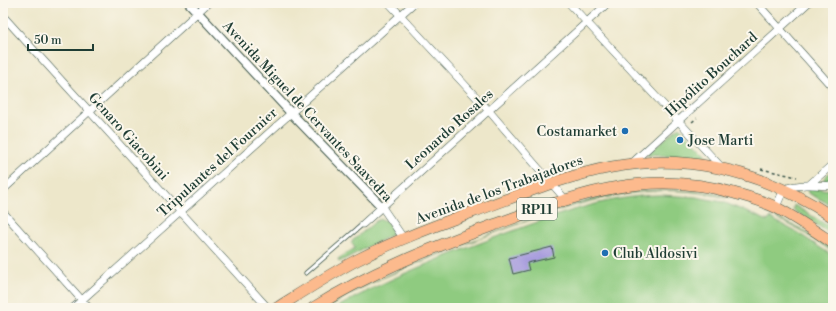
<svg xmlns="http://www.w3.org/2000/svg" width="836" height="311" font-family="'Libre Bodoni',serif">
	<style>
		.green { fill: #8fcb80; stroke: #57845a }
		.building { fill: #a59add }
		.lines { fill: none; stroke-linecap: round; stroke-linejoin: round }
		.service-casing { stroke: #3e564a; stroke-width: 5 }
		.minor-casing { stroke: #3e564a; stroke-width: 8 }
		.tertiary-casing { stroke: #3e564a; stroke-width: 10 }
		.primary-casing { stroke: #3e564a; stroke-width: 12 }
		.path { stroke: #3e564a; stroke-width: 1.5; stroke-dasharray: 3 3; stroke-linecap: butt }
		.service { stroke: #fff; stroke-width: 3.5 }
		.minor { stroke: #fff; stroke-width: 7 }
		.tertiary { stroke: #fff; stroke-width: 8 }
		.primary { stroke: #fcba8d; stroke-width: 11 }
		.poi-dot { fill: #1f6fb2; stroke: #fbf7ec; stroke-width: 1.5 }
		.labels { text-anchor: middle; stroke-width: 4; stroke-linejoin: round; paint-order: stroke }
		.shield { fill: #fbf7ec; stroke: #61756b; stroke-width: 1 }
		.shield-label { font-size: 13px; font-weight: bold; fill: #1f3d34 }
		.street-label { font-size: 14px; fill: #1f3d34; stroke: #fbf7ec }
		.poi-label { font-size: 14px; fill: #1f3d34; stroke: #fbf7ec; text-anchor: start }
	</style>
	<rect width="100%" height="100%" fill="#fbf7ec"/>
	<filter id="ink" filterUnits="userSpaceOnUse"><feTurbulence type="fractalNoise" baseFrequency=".025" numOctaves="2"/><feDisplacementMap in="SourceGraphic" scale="8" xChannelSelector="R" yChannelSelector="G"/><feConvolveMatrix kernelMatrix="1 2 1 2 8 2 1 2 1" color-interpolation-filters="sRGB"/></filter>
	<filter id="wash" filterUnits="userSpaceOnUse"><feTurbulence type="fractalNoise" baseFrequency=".012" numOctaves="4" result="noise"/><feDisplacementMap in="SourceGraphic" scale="16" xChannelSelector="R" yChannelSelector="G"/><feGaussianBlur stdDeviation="0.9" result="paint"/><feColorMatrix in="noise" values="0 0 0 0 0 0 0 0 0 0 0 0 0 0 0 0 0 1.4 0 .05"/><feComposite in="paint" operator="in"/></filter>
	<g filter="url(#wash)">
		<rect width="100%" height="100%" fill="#ede7ca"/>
		<path class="green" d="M679,127l28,28 -5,2 -55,-3z
			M833,169v13h-8l-1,-4z
			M807,188l26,2v16l-25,-13z
			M660,190c14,0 55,0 66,8 -79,-21 -153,6 -227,33 -37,14 -73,28 -110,44 -13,5 -25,11 -38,18 -8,5 -17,13 -26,15 51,-31 107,-52 163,-73 56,-21 111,-44 172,-45z
			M660,195l36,2 27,5 45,19 2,-3 28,15 35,23v52h-497c52,-30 107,-51 163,-72 53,-19 104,-40 161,-41z
			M794,205l39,24v6l-40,-25z
			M765,212l36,17 32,21v2l-33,-22z
			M381,219l5,2 6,8 -1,6 -52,27 -1,-3 17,-11 -4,-6 25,-21z"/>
		<g id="blocks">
			<path class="building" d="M552,247l2,10 -27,6 2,7 -16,4 -4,-16z"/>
		</g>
	</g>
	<g filter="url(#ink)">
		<use href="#blocks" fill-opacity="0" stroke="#3e564a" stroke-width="1"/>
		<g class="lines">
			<defs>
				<path id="service" d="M306,273l57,-49"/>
				<path id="minor" d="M389,3l100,108 76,88
					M569,3l154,166
					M757,3l76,85
					M3,5l3,-2
					M3,16l265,292
					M632,163l176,-160
					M810,184l23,-20
					M3,190l205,-187
					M382,207l22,32
					M776,207l8,-18c17,-6 32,-4 49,-3
					M3,212l86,96
					M363,224l245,-221
					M73,308l341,-305"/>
				<path id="tertiary" d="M189,3l102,110 91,94"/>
				<path id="primary" d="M277,308c27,-17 53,-34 80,-48 41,-21 86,-37 129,-53 41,-15 83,-32 126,-40 80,-15 155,7 221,50
					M313,308c56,-35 116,-59 178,-82 84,-30 152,-59 243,-33 14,4 30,8 43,15 19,10 38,23 56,35"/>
			</defs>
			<use href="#service" class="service-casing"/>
			<use href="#minor" class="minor-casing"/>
			<use href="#tertiary" class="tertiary-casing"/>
			<use href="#primary" class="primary-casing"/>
			<path class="path" d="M692,122l5,-4
				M761,169l36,8"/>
			<use href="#service" class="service"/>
			<use href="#minor" class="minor"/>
			<use href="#tertiary" class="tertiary"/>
			<use href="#primary" class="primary"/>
		</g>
	</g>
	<g class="poi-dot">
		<circle cx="625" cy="131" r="4"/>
		<circle cx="680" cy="140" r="4"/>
		<circle cx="605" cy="253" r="4"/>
	</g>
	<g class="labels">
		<rect class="shield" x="517" y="198" width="40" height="22" rx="3"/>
		<g class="shield-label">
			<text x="537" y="214">RP11</text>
		</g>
		<g class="street-label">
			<text transform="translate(711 74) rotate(-42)" y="5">Hipólito Bouchard</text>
			<text transform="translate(308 111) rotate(47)" y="5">Avenida Miguel de Cervantes Saavedra</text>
			<text transform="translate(449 129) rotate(-42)" y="5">Leonardo Rosales</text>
			<text transform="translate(129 136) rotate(48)" y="5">Genaro Giacobini</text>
			<text transform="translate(217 162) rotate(-42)" y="5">Tripulantes del Fournier</text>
			<text transform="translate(499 189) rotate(-20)" y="5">Avenida de los Trabajadores</text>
		</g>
		<g class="poi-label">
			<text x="617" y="136" text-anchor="end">Costamarket</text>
			<text x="688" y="145">Jose Marti</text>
			<text x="613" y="258">Club Aldosivi</text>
		</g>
	</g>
	<rect width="836" height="311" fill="none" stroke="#fbf7ec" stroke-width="16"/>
	<path d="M28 44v6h65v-6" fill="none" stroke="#1f3d34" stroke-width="2"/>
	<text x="34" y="44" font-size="12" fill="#1f3d34" stroke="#fbf7ec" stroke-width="3" paint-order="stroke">50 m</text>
</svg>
